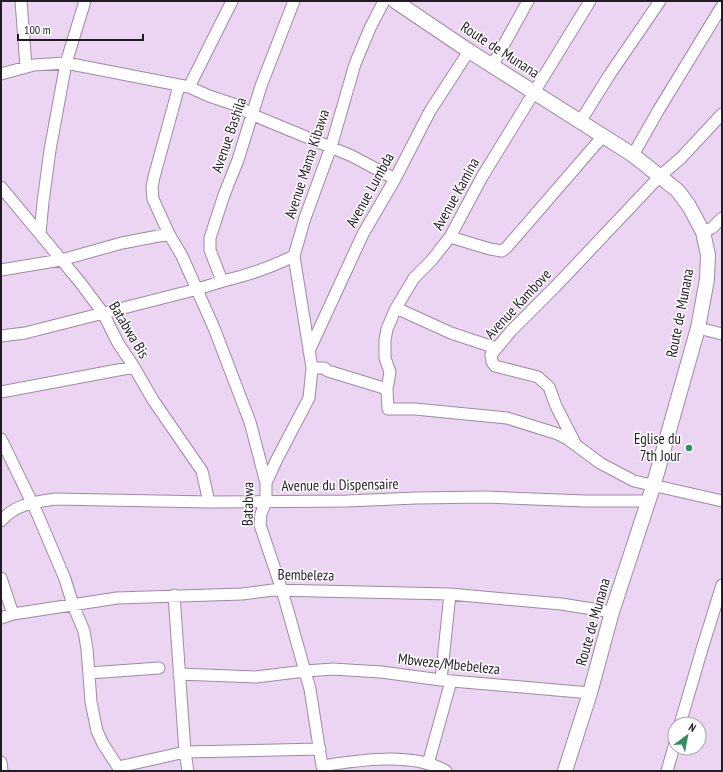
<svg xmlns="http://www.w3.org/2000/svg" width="723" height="772" font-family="'PT Sans Narrow',sans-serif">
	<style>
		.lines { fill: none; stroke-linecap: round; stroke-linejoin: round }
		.minor-casing { stroke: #9f89a4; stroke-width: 13 }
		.major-casing { stroke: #9f89a4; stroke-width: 16 }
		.minor { stroke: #fff; stroke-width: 11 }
		.major { stroke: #fff; stroke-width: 14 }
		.poi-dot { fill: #338c62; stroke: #fff; stroke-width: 1.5 }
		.labels { text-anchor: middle; stroke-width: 3; stroke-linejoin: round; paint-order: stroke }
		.street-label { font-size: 15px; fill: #231b25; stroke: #fff }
		.poi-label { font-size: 15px; fill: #231b25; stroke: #fff; text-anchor: end }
	</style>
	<rect width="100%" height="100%" fill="#ecd5f2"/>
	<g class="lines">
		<defs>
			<path id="minor" d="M21,1l5,66
				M590,1l-108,176 -32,60 -19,24 -17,17 -18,30 -9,21 -2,11v18l5,14 -3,17 1,20h27l92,9 51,16 11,6 31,23 34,18 88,20
				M492,66l36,-65
				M1,74l33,-9 32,-2 123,24 20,9 27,9 17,10 99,41 43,23
				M179,86l-25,91 -2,10 1,12 16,35 13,22 32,72 36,94 16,61v18l-5,13 -1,11 22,65 28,99 12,77 2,5
				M189,87l43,-86
				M580,122l30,-48 50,-73
				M633,155l25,-44 64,-105
				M1,187l78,94 24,32 15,30 16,24 19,33 49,71 7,31
				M703,232l9,-4 10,-10
				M40,234l3,-32 7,-52 16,-87 19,-62
				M450,237l40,12 12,2 5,-4 96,-111
				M1,270l60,-10 61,-17 47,-9
				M222,281l-12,-31v-12l14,-43 14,-35 23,-74 33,-85
				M396,308l55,25 45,15
				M698,328l24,6
				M1,336l24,-3 173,-44c14,-5 29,-9 44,-13 18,-5 35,-12 52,-20l11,-38 26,-71 24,-83 15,-36 14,-27
				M309,351l54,-117 32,-55 35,-68 39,-60
				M312,368h12l4,3 59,18
				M1,392l133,-25
				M1,439l36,74 28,66 8,26 11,26 3,18 4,53 6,29 6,13 15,23 1,4
				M575,443l-19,-37 -7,-19 -11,-10 -43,-11 -3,-4 -1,-7 20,-24 44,-44 105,-111 21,-18 41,-44
				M266,483l11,-24 32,-61 3,-30 -18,-112
				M1,521c14,-17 34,-19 54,-22l154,3 138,-1 69,-3 70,-1 99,4h63
				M1,578l12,36
				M174,595l11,157 3,19
				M1,618l12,-4 104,-16 125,-4 31,-4 177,4 111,10 51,8
				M89,673l70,-5
				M179,674l77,3 49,-6 29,-2 14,1 33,2 60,8 149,13
				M441,680l9,-86
				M680,724l22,-75 20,-64
				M1,762l1,9
				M428,764l23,-83
				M322,766c36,-6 91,-14 124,5
				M118,767l67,-15 135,-3
				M667,771l8,-28"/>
			<path id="major" d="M395,1l74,50 164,104 45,36 11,15 14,26 5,23 -1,24 -9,49 -45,159 -41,125 -22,81 -25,78"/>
		</defs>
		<use href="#minor" class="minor-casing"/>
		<use href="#major" class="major-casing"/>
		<use href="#minor" class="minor"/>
		<use href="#major" class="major"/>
	</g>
	<circle class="poi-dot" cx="689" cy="448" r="4"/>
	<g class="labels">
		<g class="street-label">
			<text transform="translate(500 50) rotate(33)" y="5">Route de Munana</text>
			<text transform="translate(229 135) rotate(-71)" y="5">Avenue Bashila</text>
			<text transform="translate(307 164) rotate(-72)" y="5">Avenue Mama Kibawa</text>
			<text transform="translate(370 190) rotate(-61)" y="5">Avenue Lumbda</text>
			<text transform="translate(456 194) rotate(-61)" y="5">Avenue Kamina</text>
			<text transform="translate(518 304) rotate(-47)" y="5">Avenue Kambove</text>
			<text transform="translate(680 313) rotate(-79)" y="5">Route de Munana</text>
			<text transform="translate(129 330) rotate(59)" y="5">Batabwa Bis</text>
			<text transform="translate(340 485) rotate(-1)" y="5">Avenue du Dispensaire</text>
			<text transform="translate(248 504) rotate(-89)" y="5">Batabwa</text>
			<text transform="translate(306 575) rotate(1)" y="5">Bembeleza</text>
			<text transform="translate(593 622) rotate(-74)" y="5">Route de Munana</text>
			<text transform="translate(449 664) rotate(6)" y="5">Mbweze/Mbebeleza</text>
		</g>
		<g class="poi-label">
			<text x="681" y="444">Eglise du<tspan x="681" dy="17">7th Jour</tspan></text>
		</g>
	</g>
	<rect width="723" height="772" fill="none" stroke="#231b25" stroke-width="4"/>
	<g transform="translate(687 736) rotate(32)"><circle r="19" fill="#ffffff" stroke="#a7a4a8"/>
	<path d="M0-3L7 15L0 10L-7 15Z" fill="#338c62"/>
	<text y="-6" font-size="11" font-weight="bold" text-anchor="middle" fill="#231b25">N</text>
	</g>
	<path d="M18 34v6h125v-6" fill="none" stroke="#231b25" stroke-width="2"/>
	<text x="24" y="34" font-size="12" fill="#231b25" stroke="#ffffff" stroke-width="3" paint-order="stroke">100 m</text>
</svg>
